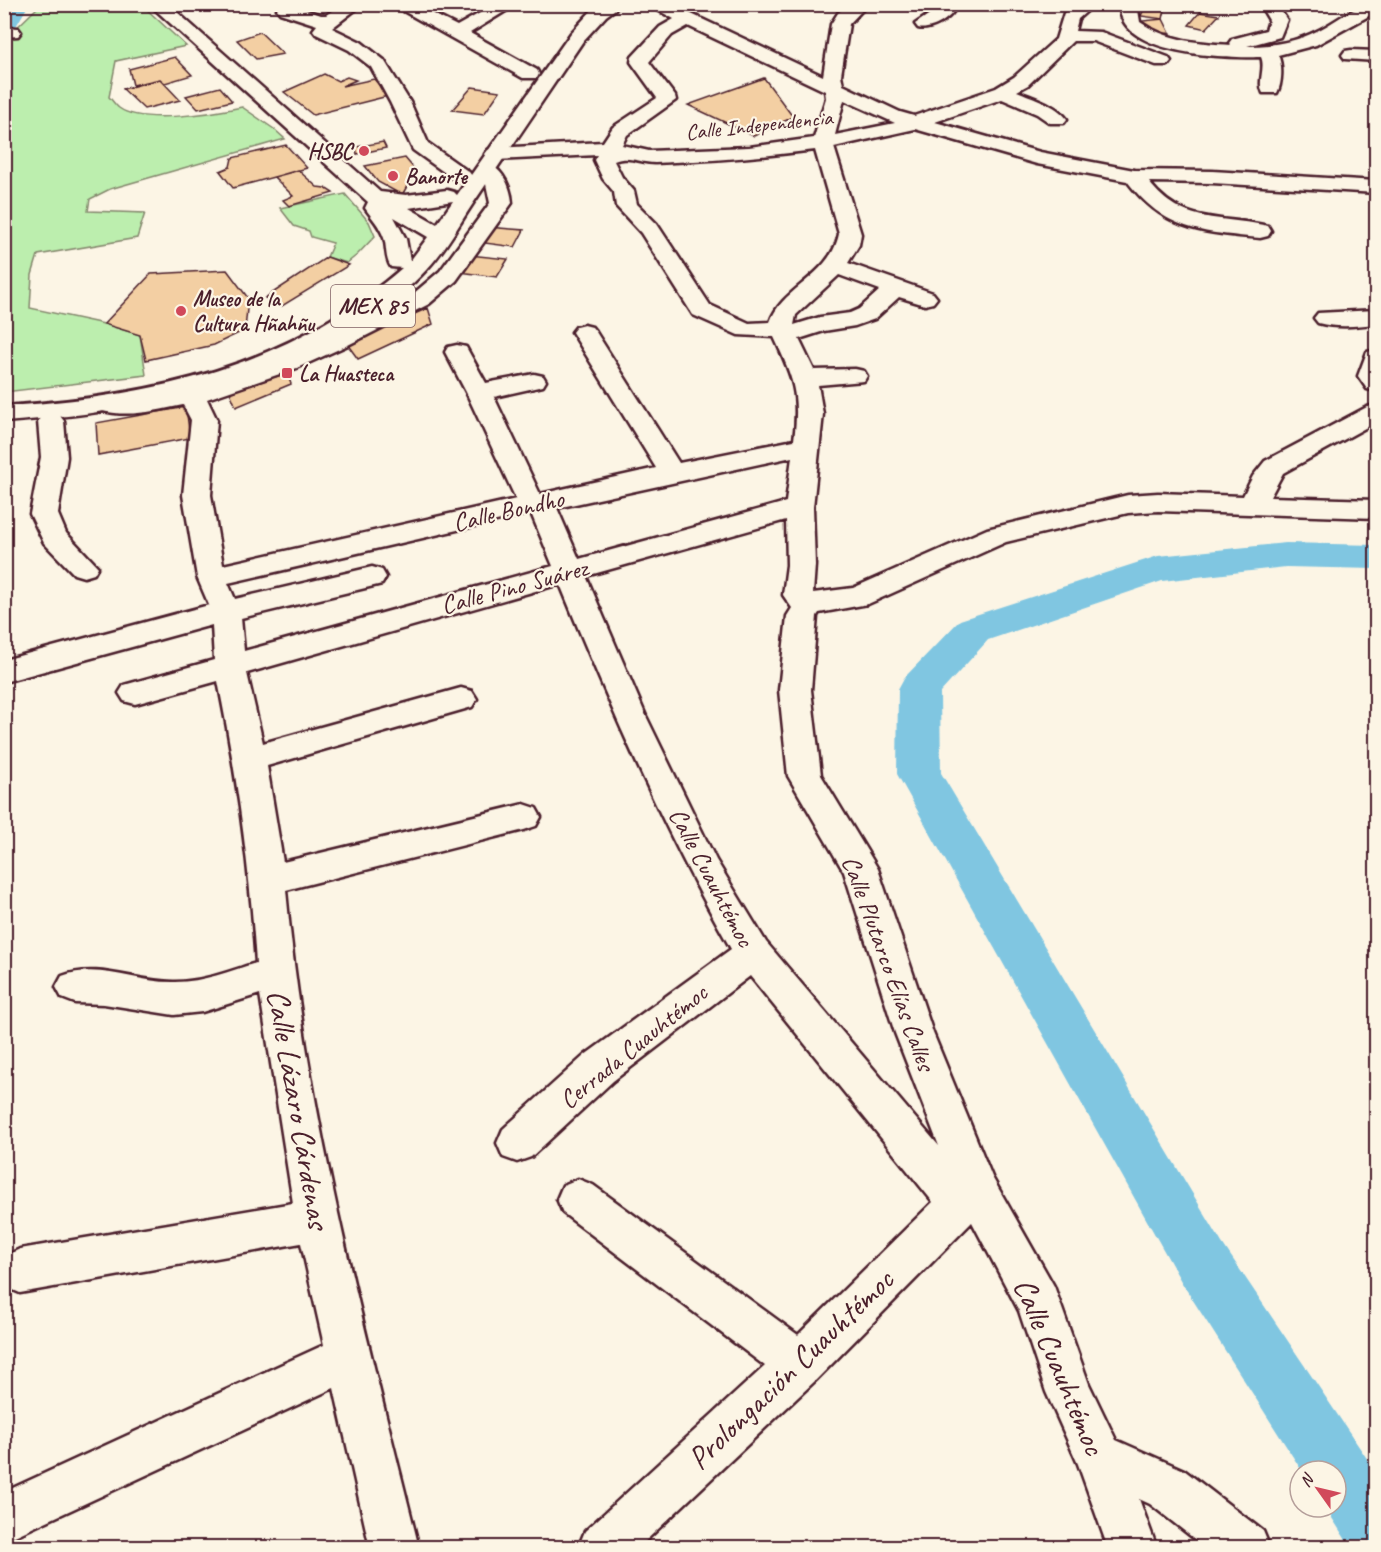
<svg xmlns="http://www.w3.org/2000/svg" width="1381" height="1552" font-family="Caveat,sans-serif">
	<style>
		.green { fill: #bceeae; stroke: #83866c; stroke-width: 1.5 }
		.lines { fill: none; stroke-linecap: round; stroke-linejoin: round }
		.river { fill: #80c6e1; fill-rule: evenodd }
		.building { fill: #f3cfa3; stroke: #4a1f2b; stroke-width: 1.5 }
		.minor-casing { stroke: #4a1f2b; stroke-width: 5 }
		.major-casing { stroke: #4a1f2b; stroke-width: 5 }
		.minor { fill: #fcf5e5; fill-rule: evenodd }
		.major { fill: #fcf5e5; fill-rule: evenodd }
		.poi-dot { fill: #d1495b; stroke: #fcf5e5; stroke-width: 2 }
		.labels { text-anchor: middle; stroke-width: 4.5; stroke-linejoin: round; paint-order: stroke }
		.far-street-label { font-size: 22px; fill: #4a1f2b; stroke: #fcf5e5 }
		.far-poi-label { font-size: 22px; font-weight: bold; fill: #4a1f2b; stroke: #fcf5e5; text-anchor: start }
		.shield { fill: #fcf5e5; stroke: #7f5f63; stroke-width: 1.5 }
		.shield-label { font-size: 24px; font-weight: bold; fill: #4a1f2b }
		.street-label { font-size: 26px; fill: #4a1f2b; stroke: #fcf5e5 }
		.near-street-label { font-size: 32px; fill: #4a1f2b; stroke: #fcf5e5 }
	</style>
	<rect width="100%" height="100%" fill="#fcf5e5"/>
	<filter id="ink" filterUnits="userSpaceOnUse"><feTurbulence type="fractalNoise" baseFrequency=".0167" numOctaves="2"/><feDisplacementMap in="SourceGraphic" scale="12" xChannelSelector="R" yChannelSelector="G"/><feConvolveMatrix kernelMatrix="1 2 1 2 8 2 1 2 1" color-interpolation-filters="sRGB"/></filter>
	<g filter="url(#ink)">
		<path class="green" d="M40,5h102l44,41 -70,15 -7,36c3,3 6,8 10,11 23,17 95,5 123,-1l32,22 11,10 -175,50 -20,10 -2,12 57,2 -8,25 -99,17 -6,20 -2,33 74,16 36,11 6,40 -141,17 -1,-352z
			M345,194l24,28 6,14 -18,19 -10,8 -20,-6 6,-14 -22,-6 -2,-6 -15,-5 -14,-18z"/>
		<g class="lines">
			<path class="river" d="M6,4h23l-17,29 -8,2z
				M1286,543l90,2v24l-90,-2 -124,14 -174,59 -48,53 1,80 281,470 154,229v76h-25l-26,-41h11v-36h-34l-120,-188 -285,-509 1,-85 6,-11 56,-58 198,-64z"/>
		</g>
		<path class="building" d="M1146,4l20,1 -3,14 -22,-3z
			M1200,12l19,3 -13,14 -17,-4z
			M1163,19l7,14 -18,2 -10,-14z
			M260,32l23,22 -27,5 -19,-19z
			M175,57l17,18 -27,8 -5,-4 -27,6 -4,-16z
			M324,74l14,7 9,-4 9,3 -14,6 32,-7 14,17 -75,19 -29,-23z
			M764,78l29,39 -39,19 -66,-31z
			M160,79l20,21 -36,9 -21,-20z
			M220,87l12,14 -34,8 -12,-13z
			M472,87l28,4 -16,23 -32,-4z
			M383,142l3,6 -29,6 -1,-7z
			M286,145l21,23 -74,20 -13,-17 10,-4 2,-9z
			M405,158l11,13 -14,24 -24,-13 -13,-16z
			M298,170l19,17 8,1 8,5 -44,13 -6,-6 10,-4 -19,-19z
			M487,227l37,3 -9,17 -38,-5z
			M469,255l39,4 -11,18 -38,-5z
			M327,257l22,8 -67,41 -17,-8z
			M227,270l21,28 -3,32 -31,15 -68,15 -6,-25 -36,-11 47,-50z
			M428,308l5,16 -75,35 -11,-15z
			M287,373l4,11 -55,23 -6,-15z
			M186,407l4,31 -92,17 -2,-32z"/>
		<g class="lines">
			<defs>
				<path id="minor" d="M289,4l32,11h5l16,-11h21l-31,24 29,14 23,18 26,42 18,41 41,29 3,4 -3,4 -7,2 -7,-2 -42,-30 -23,-48 -19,-35 -22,-17 -33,-16 -3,-4 4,-5 -37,-12 -3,-4 3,-4z
					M391,4h22l44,22 39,-22h21l-47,29 67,37 2,4 -2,4h-14z
					M647,4h23l153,72 8,-52 7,-11 11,-9h19l-19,20 -8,51 2,10 57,27 14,4 82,-28 18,-11 42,-38 8,-26 12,-9h19l-17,15 -3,12 26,1 67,25 3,4 -3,4h-12l-63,-24h-20l-45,44 -11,6c16,7 39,13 50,28l-3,4h-14l-13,-9 -35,-15 -67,23 105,30 94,18 78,1 164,10v12l-164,-10 -63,-1c34,44 72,33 119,44l3,5 -3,5 -8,2c-59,-6 -95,-7 -133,-57l-90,-17 -122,-35 -81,18 27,87 -2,11 -11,18 85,30 4,5 -4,5 -8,2 -26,-8 -24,22 -20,7 -31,5 -25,8 15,31 41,-1 9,2 3,5 -3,5 -46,4 5,29 -10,93 2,58 -2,28 40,-5 134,-59 141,-34 30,-2 85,3 10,-20 12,-15 102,-54 9,-3v18l-93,51 -13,24 106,3v18l-218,-7 -30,2 -122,29 -138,62 -49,9 -2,3 -6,74 10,85 57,94 55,164 59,144 62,109 35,98 27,56 68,30 79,61 7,17h-64l-56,-44 -11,-5 18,49h-49l-30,-84 -32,-72 -27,-81 -47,-89 -156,158 -178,168h-60l7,-17 180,-165 -202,-153 -6,-14 6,-14 15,-6 15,6 205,150 135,-133 -183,-226 -137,105 -82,76 -14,5 -14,-5 -6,-14 6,-14 82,-74 146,-106c-67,-118 -120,-240 -171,-365l-313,89 16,70 198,-55 11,3 5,8 -5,8 -205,59 16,96 241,-58 12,4 5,9 -5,9 -12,4 -238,60c20,223 79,440 133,658h-49l-36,-160 -330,153v-49l320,-147 -23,-102 -281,50 -16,-7 1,-30 15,-7 273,-46 -33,-209 -58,18 -28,3 -70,-11 -29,-1 -13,-5 -6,-11 6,-11c37,-14 75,7 113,6 28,0 55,-11 81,-19 -6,-95 -19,-188 -38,-282l-83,23 -11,-3 -5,-8 5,-8 90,-25 -2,-35 -208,57v-22l205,-55 -12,-28 -14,-82 8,-75 -8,-15c-29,6 -55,13 -84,5l-4,-5 4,-5 9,-3 30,2 41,-9v-3l3,-5 9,-2 10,4 78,-26 53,-23 81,-41 27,-23 50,-68 -4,-19 -10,-15 3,-4c20,-5 32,20 33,38l-56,78 -27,23 -81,41 -51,23 -90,31 10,21 -6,75 12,70 293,-66 -50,-107 -21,-40 3,-5 9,-2 9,2 20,36 48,-9 9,2 3,5 -3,5 -49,11 46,97 116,-26 -84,-136 4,-5 8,-2 8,2 4,5 83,131 115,-23c6,-46 -1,-62 -20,-103l-36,-2 -45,-20 -52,-82 -25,-27 -2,-14 -11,-13 -9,-19 3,-5 -102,5 -7,-2 -3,-4 3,-4 7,-2 108,-6 10,-15 44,-29 -26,-36 1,-5 28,-30 14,-8zM688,26l137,65 1,7 -12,40 -65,9 -100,4 -27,-6 5,-10 49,-35 -1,-4 -26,-34 23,-27zM844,100l51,23 -60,12zM815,150l24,84c-9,43 -57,53 -69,88l-21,1 -39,-18 -53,-81 -20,-20 -3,-13 -12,-14 -8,-16c15,-6 26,2 41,2 54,-2 106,-6 160,-13zM839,275l41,15 -21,19 -9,4 -30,4 -26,8 2,-10zM792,457l-6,45 -207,57 -22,-51zM531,513l22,53 -309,85 -3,-33 141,-34 4,-7 -4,-7 -10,-3 -137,32 -7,-16zM786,520l1,45 -4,30 9,13 -5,8 -8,74 9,86 56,96 51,161 44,113 -173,-204 -50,-82 -70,-144 -60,-140z
					M935,4h17l3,5c-6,11 -25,22 -37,19l-3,-4 22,-15z
					M1120,4h17l3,18c27,19 59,21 91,23l-2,-2 3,-4 34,-9 3,-10 -6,-10 3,-4h12l9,14 -7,17 -33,9h5c24,-1 43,-4 65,-15 19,-9 38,-27 59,-27v8l-60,33 -38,10c5,10 4,29 -1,38h-14c-6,-11 3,-25 -2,-36 -35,1 -145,-2 -141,-53z
					M4,27l14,1 3,4 -3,4 -14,1z
					M1351,50l25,1v10l-31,-2 -3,-4 3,-4z
					M1376,310v14c-20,2 -39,4 -58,-1l-4,-5 4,-5z
					M1376,350v41l-9,-2 -9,-13 9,-24z
					M51,413l9,3 4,5 3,36 -9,57 8,19 32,34 -4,7 -10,3 -10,-3 -30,-31 -14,-29 11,-57 -3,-36 4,-5z"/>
				<path id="major" d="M149,4h19l212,188 26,3 41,-5 7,2 3,3 114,-162 23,-25 7,-4h21l-16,12 -23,25c-35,52 -71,105 -107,158 -16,23 -29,49 -49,70 -18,20 -41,37 -63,51 -107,70 -235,93 -360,102v-16c148,-9 284,-39 398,-138l-11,-1c-6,-8 -4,-20 -7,-29 -4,-12 -12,-20 -19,-30l3,-6zM453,201l-16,23 -28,-16zM394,217l34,20 -18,24 -4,-22z"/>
			</defs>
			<use href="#minor" class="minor-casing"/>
			<use href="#major" class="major-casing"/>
			<use href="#minor" class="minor"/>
			<use href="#major" class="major"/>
		</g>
	</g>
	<g class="poi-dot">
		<circle cx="364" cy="151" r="6"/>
		<circle cx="393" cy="176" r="6"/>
		<circle cx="181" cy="311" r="6"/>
		<rect x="281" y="367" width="12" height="12" rx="3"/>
	</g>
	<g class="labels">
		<g class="far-street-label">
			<text transform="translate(759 124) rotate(-6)" y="8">Calle Independencia</text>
		</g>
		<g class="far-poi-label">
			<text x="352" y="159" text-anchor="end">HSBC</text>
			<text x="405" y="184">Banorte</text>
			<text x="193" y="306">Museo de la<tspan x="193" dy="25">Cultura Hñahñu</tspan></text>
			<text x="299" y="381">La Huasteca</text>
		</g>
		<rect class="shield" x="331" y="285" width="84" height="42" rx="4.5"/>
		<g class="shield-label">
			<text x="373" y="314">MEX 85</text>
		</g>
		<g class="street-label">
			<text transform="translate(508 510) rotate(-13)" y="9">Calle Bondho</text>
			<text transform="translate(514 586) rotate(-15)" y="9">Calle Pino Suárez</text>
			<text transform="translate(712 877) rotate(62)" y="9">Calle Cuauhtémoc</text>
			<text transform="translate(889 963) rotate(70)" y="9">Calle Plutarco Elías Calles</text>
			<text transform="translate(633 1046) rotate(-39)" y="9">Cerrada Cuauhtémoc</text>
		</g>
		<g class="near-street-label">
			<text transform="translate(299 1109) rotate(80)" y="11">Calle Lázaro Cárdenas</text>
			<text transform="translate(1060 1366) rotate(67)" y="11">Calle Cuauhtémoc</text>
			<text transform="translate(790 1369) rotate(-44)" y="11">Prolongación Cuauhtémoc</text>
		</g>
	</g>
	<rect width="1381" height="1552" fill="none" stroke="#fcf5e5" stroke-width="24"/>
	<rect x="12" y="12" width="1357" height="1528" fill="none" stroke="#4a1f2b" stroke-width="2" filter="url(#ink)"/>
	<g transform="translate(1318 1489) rotate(304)"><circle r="28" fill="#fcf5e5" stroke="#b59f9b" stroke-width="1.5"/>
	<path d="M0-4.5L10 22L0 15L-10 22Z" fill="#d1495b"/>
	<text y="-9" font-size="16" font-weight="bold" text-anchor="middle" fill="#4a1f2b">N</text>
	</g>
</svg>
